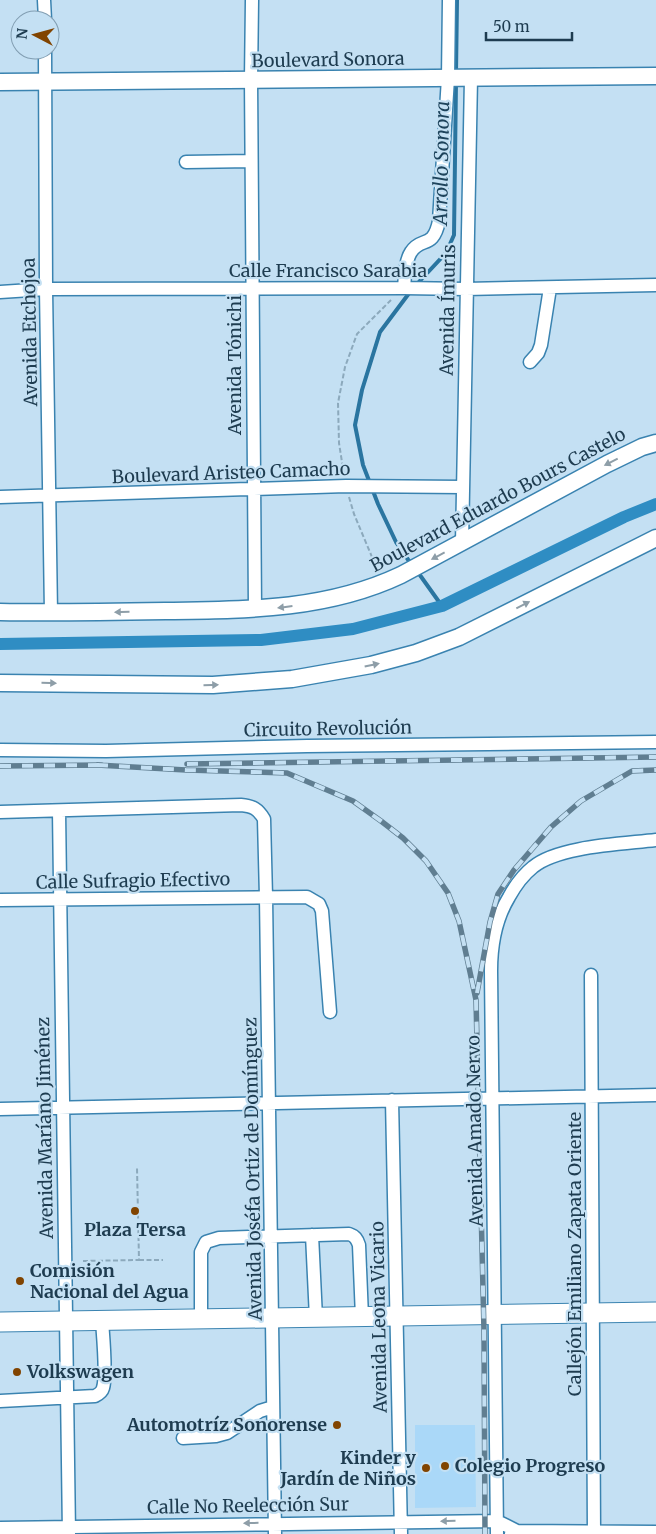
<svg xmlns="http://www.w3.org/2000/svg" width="656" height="1534" font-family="Merriweather,serif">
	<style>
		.built { fill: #aad8f8 }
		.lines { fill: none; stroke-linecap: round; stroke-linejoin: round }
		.stream { stroke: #2a75a0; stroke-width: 4 }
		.canal { stroke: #2f8dc3; stroke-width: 12 }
		.minor-casing { stroke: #3a83b0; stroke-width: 15 }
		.major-casing { stroke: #3a83b0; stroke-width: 19 }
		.highway-casing { stroke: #3a83b0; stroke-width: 21 }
		.path { stroke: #8ca9bc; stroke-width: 2; stroke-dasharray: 5 2.5; stroke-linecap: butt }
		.minor { stroke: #fff; stroke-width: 12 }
		.major { stroke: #fff; stroke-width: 16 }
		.highway { stroke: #fff; stroke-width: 19 }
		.rail-casing { stroke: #607e91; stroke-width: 5.5 }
		.rail { stroke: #c4e0f3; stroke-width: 4; stroke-dasharray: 11; stroke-linecap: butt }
		.oneway { fill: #8e9ea8 }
		.poi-dot { fill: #814400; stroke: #c4e0f3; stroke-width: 2 }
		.labels { text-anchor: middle; stroke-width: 4.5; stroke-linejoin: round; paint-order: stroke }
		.street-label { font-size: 18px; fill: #1e3c50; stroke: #c4e0f3 }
		.poi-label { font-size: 18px; font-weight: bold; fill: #1e3c50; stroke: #c4e0f3; text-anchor: start }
		.water-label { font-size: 19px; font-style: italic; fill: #1d435b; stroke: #c4e0f3 }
	</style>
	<rect width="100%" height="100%" fill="#c4e0f3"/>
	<path class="built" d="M415,1425h60l1,82 -61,1z"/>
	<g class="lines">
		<path class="stream" d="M456,73l1,-73
			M416,285l30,-32 8,-18 2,-153
			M410,292l-30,40 -18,58 -7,35 8,40 15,39 18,38 15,22
			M417,571l25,35"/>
		<path class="canal" d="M0,644l261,-4 92,-11 89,-23 182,-89 32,-13"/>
		<defs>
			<path id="minor" d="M44,0l1,20
				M252,0l-1,80 4,529
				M45,50l1,239 5,324
				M186,162l65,-1
				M404,288c1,-11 1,-27 7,-36 10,-16 22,-2 28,-31l9,-143 1,-78
				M0,292l46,-3 358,-1 62,1 190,-4
				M530,362l8,-9 3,-8 9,-57
				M0,497l346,-11 117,1
				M462,543l9,-465
				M0,750l106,1 201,-5 349,-4
				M59,811l10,723
				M0,812l241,-7c12,1 17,4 23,14l2,78 9,637
				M0,900l307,-3 12,7 3,7 8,101
				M591,975l3,559
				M392,1100l9,434
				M0,1109l656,-14
				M312,1235l4,83
				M201,1319v-67l5,-10 13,-4 130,-4c6,2 8,5 10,11l3,72
				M0,1401l95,-5c4,-2 7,-4 8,-8 4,-13 0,-52 -1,-67
				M183,1438l33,-2 11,-3 33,-22 13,-4
				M0,1528l497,-7 20,10
				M497,1534l-6,-563c0,-26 4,-51 18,-74 6,-11 14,-22 24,-30 25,-21 90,-23 123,-27
				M511,1534l6,-3 139,1"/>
			<path id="major" d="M0,82l656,-6
				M0,612c56,1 111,0 167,-1 80,-1 160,-1 234,-36l206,-111 35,-17 14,-4
				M0,683l213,2 79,-6 79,-14 45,-12 43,-16 197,-99"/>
			<path id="highway" d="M0,1322l656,-10"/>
		</defs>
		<use href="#minor" class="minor-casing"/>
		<use href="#major" class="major-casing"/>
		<use href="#highway" class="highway-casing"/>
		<path class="path" d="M344,475l-5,-32 -1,-40 7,-36 12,-33 34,-34
			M349,497l5,17 23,55
			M139,1260h24
			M83,1261l56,-1 -2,-92"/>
		<use href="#minor" class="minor"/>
		<use href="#major" class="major"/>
		<use href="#highway" class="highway"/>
		<defs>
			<path id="rail" d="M187,764l469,-7
				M97,765l89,5 101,3 66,28 28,20 22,17 23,23 22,32 11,28 17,79 8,331 1,203
				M0,766l102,-1
				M477,993l13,-71 8,-28 16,-24 37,-43 30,-26 51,-30 24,-1"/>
		</defs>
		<use href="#rail" class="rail-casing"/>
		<use href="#rail" class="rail"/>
	</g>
	<defs><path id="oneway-solid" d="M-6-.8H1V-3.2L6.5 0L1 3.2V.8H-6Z" transform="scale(1.25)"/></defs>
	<g class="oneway">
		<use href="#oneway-solid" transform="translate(611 462) rotate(153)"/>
		<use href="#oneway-solid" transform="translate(438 556) rotate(152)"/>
		<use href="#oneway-solid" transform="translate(523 605) rotate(-27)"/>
		<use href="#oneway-solid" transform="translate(285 607) rotate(173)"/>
		<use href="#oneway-solid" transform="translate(122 612) rotate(179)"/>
		<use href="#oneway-solid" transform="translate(372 665) rotate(-12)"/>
		<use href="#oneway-solid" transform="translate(49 683) rotate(1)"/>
		<use href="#oneway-solid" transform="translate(211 685) rotate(-2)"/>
		<use href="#oneway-solid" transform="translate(448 1521) rotate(179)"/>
		<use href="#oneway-solid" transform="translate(251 1523) rotate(179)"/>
	</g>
	<g class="poi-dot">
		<circle cx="135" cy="1211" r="5"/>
		<circle cx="20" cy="1281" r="5"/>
		<circle cx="17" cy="1372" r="5"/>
		<circle cx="337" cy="1425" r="5"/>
		<circle cx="445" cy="1466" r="5"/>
		<circle cx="426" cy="1468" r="5"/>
	</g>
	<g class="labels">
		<g class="street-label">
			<text transform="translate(328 60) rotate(-1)" y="6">Boulevard Sonora</text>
			<text x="328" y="277">Calle Francisco Sarabia</text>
			<text transform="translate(448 310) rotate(-89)" y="6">Avenida Ímuris</text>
			<text transform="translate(30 332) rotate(-91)" y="6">Avenida Etchojoa</text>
			<text transform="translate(235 365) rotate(-90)" y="6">Avenida Tónichi</text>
			<text transform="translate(231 473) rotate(-2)" y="6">Boulevard Aristeo Camacho</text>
			<text transform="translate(498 500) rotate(-28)" y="6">Boulevard Eduardo Bours Castelo</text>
			<text transform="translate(328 729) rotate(-1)" y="6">Circuito Revolución</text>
			<text transform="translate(133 881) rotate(-1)" y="6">Calle Sufragio Efectivo</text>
			<text transform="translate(45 1128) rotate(-91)" y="6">Avenida Maríano Jiménez</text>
			<text transform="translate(475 1131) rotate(-91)" y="6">Avenida Amado Nervo</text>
			<text transform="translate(253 1169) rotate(-91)" y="6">Avenida Joséfa Ortiz de Domínguez</text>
			<text transform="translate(575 1254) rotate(-90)" y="6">Callejón Emiliano Zapata Oriente</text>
			<text transform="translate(379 1317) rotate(-91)" y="6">Avenida Leona Vicario</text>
			<text transform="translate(248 1506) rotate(-1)" y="6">Calle No Reelección Sur</text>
		</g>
		<g class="poi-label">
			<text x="135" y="1236" text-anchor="middle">Plaza Tersa</text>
			<text x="30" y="1277">Comisión<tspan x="30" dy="21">Nacional del Agua</tspan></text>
			<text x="27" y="1378">Volkswagen</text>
			<text x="327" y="1431" text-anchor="end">Automotríz Sonorense</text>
			<text x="416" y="1464" text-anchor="end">Kinder y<tspan x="416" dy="21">Jardín de Niños</tspan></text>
			<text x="455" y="1472">Colegio Progreso</text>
		</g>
		<g class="water-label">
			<text transform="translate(441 163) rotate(-89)" y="7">Arrollo Sonora</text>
		</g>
	</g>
	<g transform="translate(35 35) rotate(276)"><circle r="24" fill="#c4e0f3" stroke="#829eb2"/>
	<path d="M0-4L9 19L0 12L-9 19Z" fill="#814400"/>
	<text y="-8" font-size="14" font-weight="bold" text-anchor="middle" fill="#1e3c50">N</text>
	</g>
	<path d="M486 32v8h86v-8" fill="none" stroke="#1e3c50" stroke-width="2.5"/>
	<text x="493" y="32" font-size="15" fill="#1e3c50" stroke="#c4e0f3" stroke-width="4" paint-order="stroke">50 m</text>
</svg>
